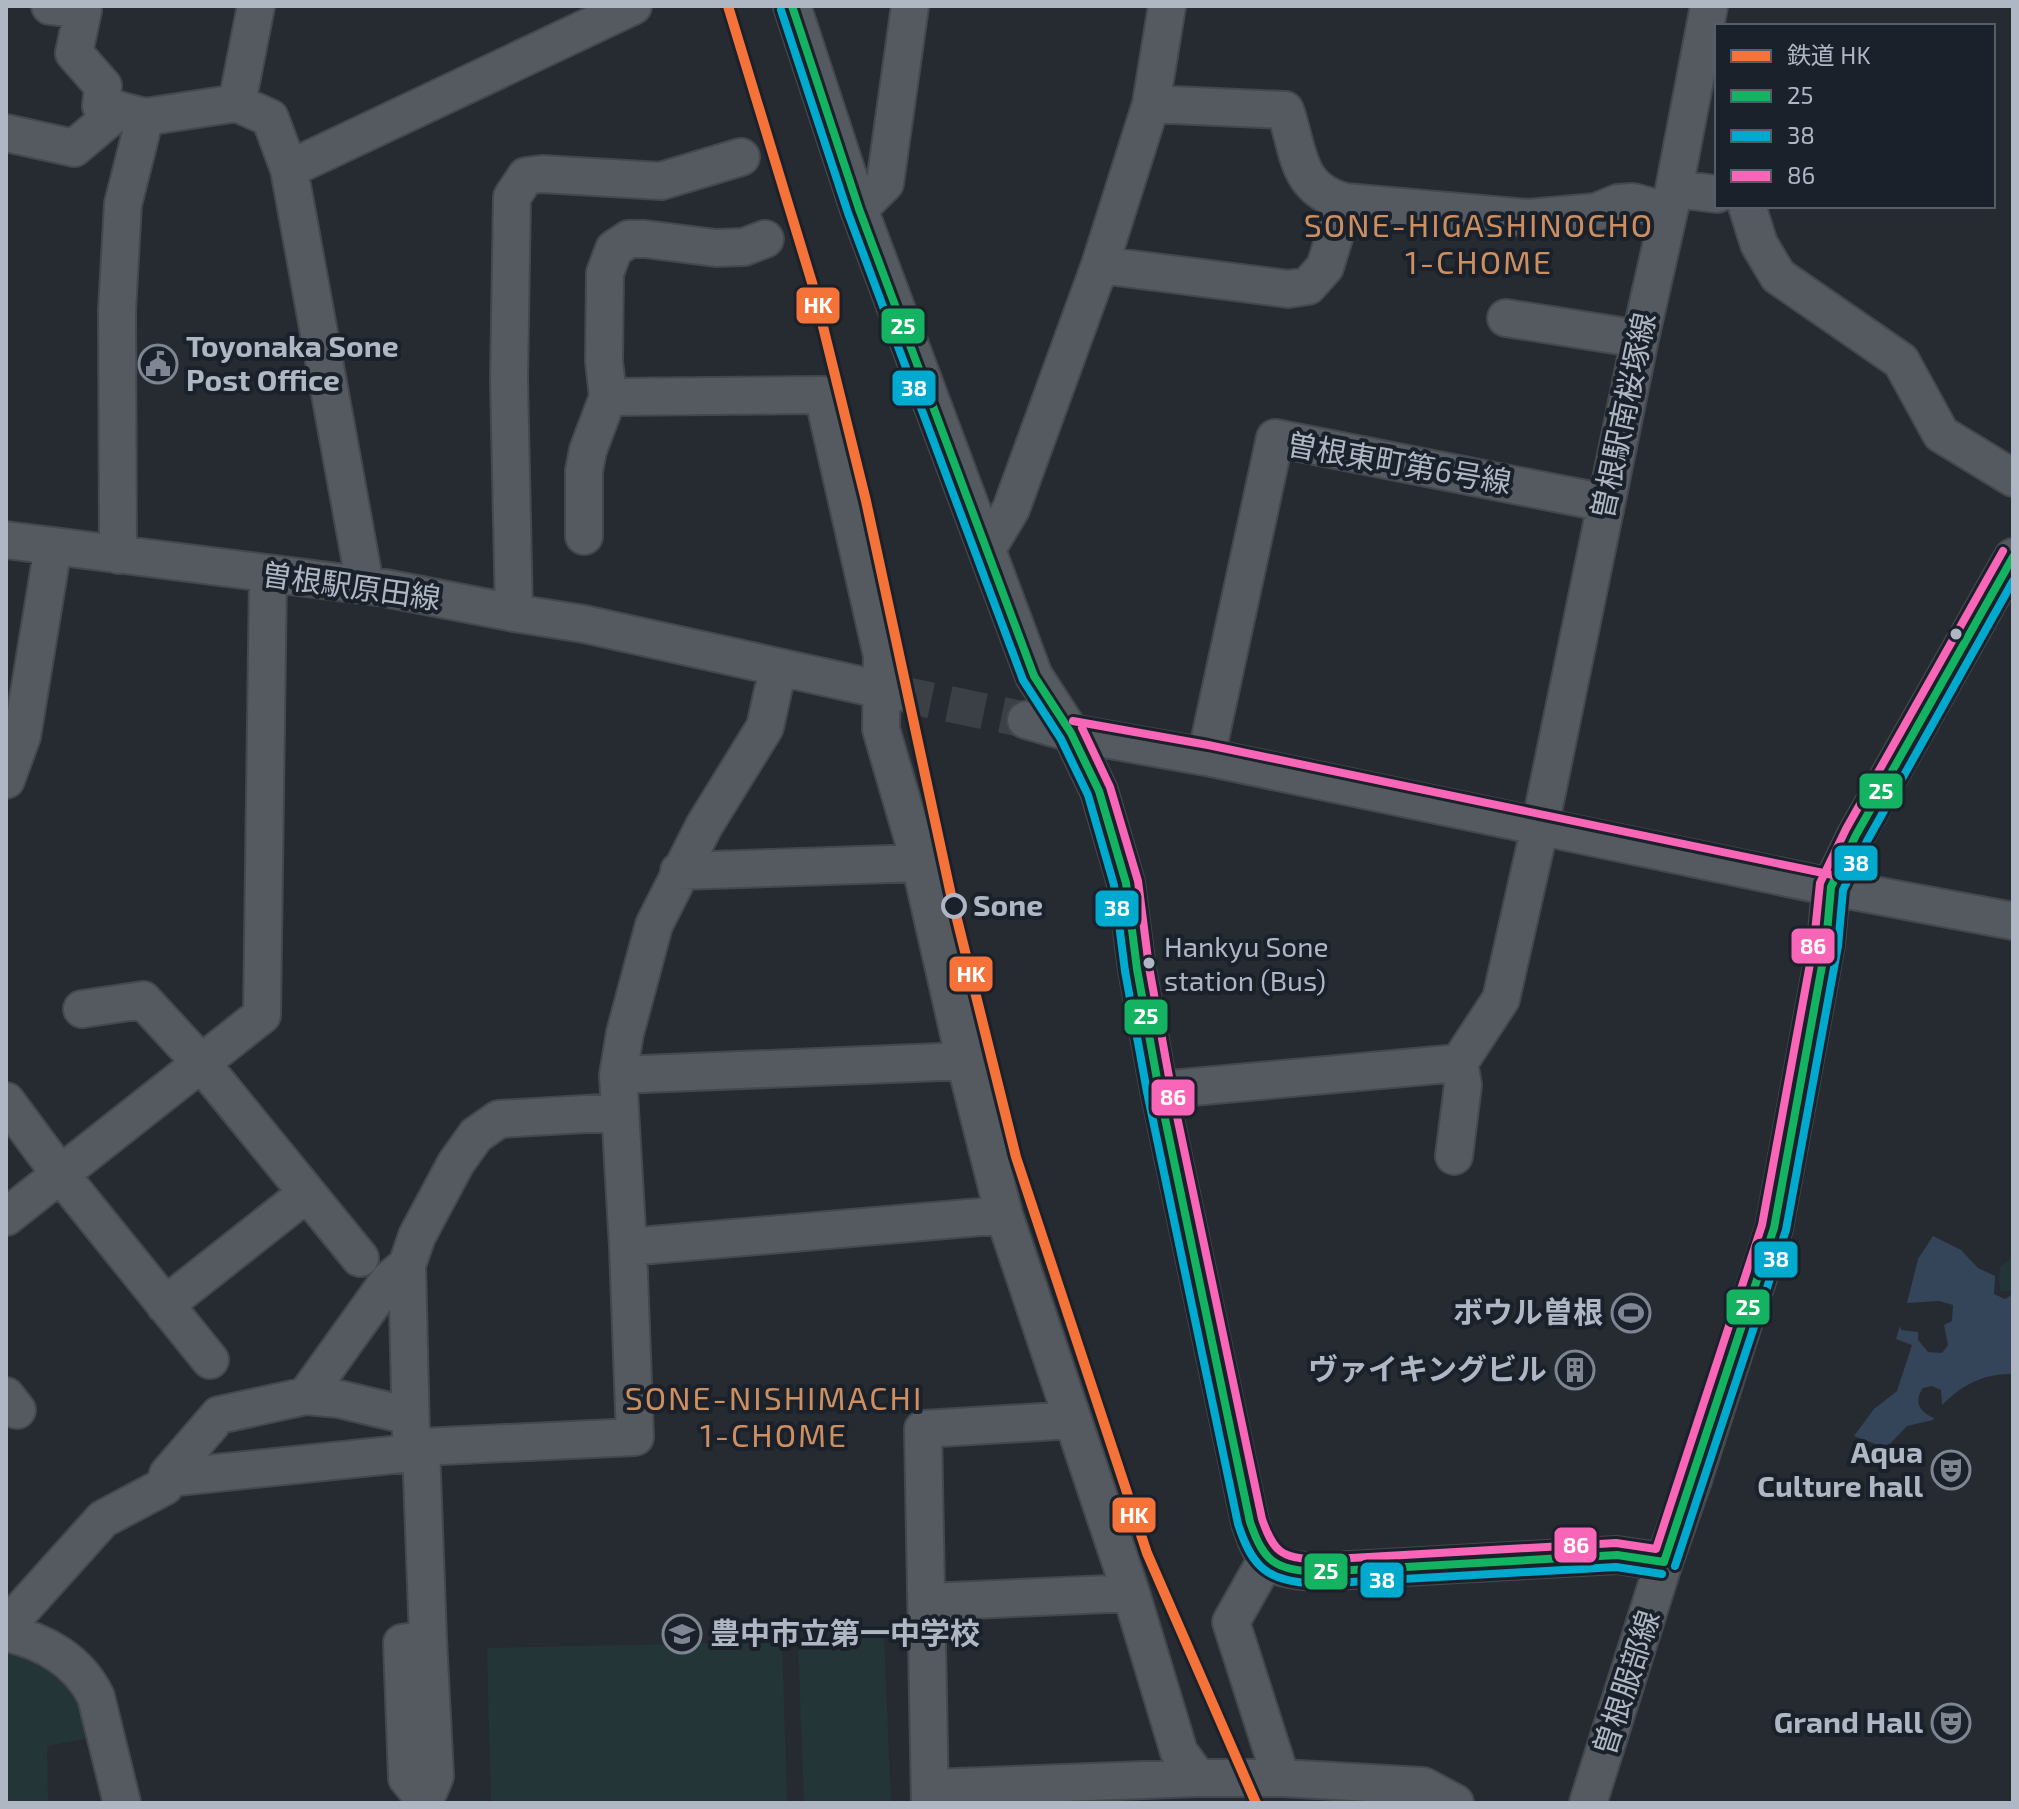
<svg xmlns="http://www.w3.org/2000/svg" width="2019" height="1809" font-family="'Exo 2','Noto Sans JP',sans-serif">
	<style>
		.green { fill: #243537 }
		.water { fill: #344459 }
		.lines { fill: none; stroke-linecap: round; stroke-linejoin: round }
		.minor-tunnel { stroke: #3b4047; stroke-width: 36; stroke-dasharray: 36 18; stroke-linecap: butt }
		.minor-casing { stroke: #44474c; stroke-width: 40 }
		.minor { stroke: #555960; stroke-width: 36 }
		.bus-1-casing { stroke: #1a212b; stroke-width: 14 }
		.bus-2-casing { stroke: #1a212b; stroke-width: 14 }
		.bus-3-casing { stroke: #1a212b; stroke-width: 14 }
		.bus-1 { stroke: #13b361; stroke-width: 8 }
		.bus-2 { stroke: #00a9ce; stroke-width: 8 }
		.bus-3 { stroke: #fa66b7; stroke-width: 8 }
		.rail-1-casing { stroke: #1a212b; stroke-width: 16 }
		.rail-1 { stroke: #f57339; stroke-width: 10 }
		.bus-dot { fill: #afb7c4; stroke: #1a212b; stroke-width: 3 }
		.stop-dot { fill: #1a212b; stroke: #afb7c4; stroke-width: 4 }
		.labels { text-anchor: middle; stroke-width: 8; stroke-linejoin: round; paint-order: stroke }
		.bus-label { font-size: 28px; fill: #afb7c4; stroke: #1a212b; text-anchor: start }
		.poi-label { font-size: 30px; font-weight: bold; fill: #afb7c4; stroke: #1a212b; text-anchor: end }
		.street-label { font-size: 30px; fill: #afb7c4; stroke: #1a212b }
		.stop-label { font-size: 30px; font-weight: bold; fill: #afb7c4; stroke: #1a212b; text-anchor: start }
		.neighbourhood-label { font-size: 32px; letter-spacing: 2px; fill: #ce8f60; stroke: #1a212b }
		.line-badge { stroke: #1a212b; stroke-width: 3 }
		.badge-label { font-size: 22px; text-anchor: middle; font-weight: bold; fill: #fff }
	</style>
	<rect width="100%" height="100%" fill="#262b31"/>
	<path class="green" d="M2010,1259h3v32h-12l-2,-9 1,-15z
		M884,1637l7,166h-87l-6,-163z
		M782,1642l5,161h-296l-4,-155z
		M11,1652l48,11 41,73 -53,10 1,57h-42v-150z"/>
	<path class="water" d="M1933,1236l28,14 17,18 17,8 -1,18 11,5 8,-5v80c-29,-1 -51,11 -71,31l-1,-15 -9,-4 -9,2c-10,14 -3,24 11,30l-1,2 -26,6 -21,22 -32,-12 20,-27 23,-18 15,-46 -16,-6 4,-13 1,4 17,2v8l10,12 14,1 6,-8 -4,-20 8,-4 1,-16 -14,-4 -32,2 11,-44z"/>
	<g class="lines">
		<path class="minor-tunnel" d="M896,693l130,27"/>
		<defs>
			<path id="minor" d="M50,6l33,4 -9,43 29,33 -2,20 44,11
				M792,6l67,203 175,467 37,57 28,58 27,92 11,86 22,121 91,432c14,43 22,47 66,50l301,-17 47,7
				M237,103l19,-97
				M1151,104l134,6c15,43 10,78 60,92l183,16 68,-6 22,-9 15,-1 19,5 16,7
				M6,133l68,15 45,-38
				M1674,189l43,5
				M1747,206l12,38 19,32 123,85 40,73 72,44
				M859,209l26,-26 25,-177
				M1100,265l188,24 20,-3 17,-19 20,-65
				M1506,318l134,21
				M608,397l215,-2 59,260 -1,74 39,134 45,198 39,154 127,378 48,159 19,26
				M584,536v-65l4,-21 20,-53 -4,-36 1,-88 9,-24 15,-10h16l71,9 28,-1 21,-8
				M6,540l379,48 129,25 70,11 312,69
				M987,549l24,-40 89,-244 51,-161 16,-98
				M118,555l-1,-245 6,-106 22,-87 92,-14 33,15 19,51
				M365,585l-76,-416 344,-163
				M514,613l-5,-233 3,-183 14,-21 16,-2 119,7 80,-24
				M1026,720l45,13 135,24 625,130 182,34
				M1206,757l69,-319 331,65
				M6,780l16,-44 31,-189
				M679,871l241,-8
				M82,1009l61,-9 59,64 158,194
				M618,1075l347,-14
				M1159,1090l300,-27 42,-64 39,-173 100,-487 34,-150 35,-183
				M6,1101l54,73 150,186
				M1454,1156l9,-71 -4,-22
				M6,1217l256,-202 6,-440
				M628,1247l376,-32
				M165,1305l142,-112
				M6,1396l11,14
				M306,1396l83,-116 18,-15
				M421,1447l214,-10 -7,-190 -10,-172 7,-42 29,-108 50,-99 61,-99 13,-59
				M167,1478l254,-26
				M1266,1560l-35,62 50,156
				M927,1602l204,-9
				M6,1627l97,-108 62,-33 3,-12 51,-59 87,-19 33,3 71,17
				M6,1633c38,8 73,28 90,64l26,106
				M428,1639l-7,-192 -10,-13 -4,-169 10,-29 39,-73 20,-28 23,-16 121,-7
				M428,1639l7,137 -10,24 -18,-22 -5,-135z
				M930,1788l268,-10h83l142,8 32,17
				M930,1803l-7,-374 150,-9
				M1588,1803l76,-241 29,-82 81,-252 52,-284 5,-57 25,-52 157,-278"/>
		</defs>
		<use href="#minor" class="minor-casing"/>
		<use href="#minor" class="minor"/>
		<defs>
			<path id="bus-1" d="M792,6l67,203 175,467 37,57 28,58 27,92 11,86 22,121 91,432c14,40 24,47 66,50l301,-17 47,7
				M1664,1562l110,-334 52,-284 5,-57 25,-52 157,-278"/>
			<path id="bus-2" d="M781,10l67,203 175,467 38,59 27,56 26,90 11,86 22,121 91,432c15,46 30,56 77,60l301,-17 46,7
				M1675,1566l111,-336 52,-284 5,-56 24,-49 146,-260"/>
			<path id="bus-3" d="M1073,721l135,24 625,130
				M1082,728l28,59 28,94 11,86 22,121 91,431c12,34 19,38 54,41l300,-17 40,6 106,-324 52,-283 6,-59 26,-54 157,-278"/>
		</defs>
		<use href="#bus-1" class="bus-1-casing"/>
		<use href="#bus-2" class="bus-2-casing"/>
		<use href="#bus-3" class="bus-3-casing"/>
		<use href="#bus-1" class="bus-1"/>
		<use href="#bus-2" class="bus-2"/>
		<use href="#bus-3" class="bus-3"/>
		<defs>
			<path id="rail-1" d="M728,6l85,280 53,215 85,394 65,262 131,396 109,250"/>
		</defs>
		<use href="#rail-1" class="rail-1-casing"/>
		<use href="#rail-1" class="rail-1"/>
	</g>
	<defs>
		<symbol id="civic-ring" viewBox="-11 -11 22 22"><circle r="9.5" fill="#1a212b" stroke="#7f8691" stroke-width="1.5"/><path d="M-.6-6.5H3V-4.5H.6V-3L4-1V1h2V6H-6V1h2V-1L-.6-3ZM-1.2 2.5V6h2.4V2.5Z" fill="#7f8691"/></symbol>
		<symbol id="stadium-ring" viewBox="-11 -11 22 22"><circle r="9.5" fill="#1a212b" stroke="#7f8691" stroke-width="1.5"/><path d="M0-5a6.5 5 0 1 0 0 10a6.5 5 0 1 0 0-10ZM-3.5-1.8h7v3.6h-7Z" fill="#7f8691"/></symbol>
		<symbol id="building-ring" viewBox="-11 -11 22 22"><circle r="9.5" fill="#1a212b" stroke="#7f8691" stroke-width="1.5"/><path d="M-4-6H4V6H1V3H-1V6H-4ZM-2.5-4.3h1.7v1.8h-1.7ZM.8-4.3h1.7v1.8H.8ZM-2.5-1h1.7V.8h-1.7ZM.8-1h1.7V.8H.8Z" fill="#7f8691"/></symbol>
		<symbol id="theatre-ring" viewBox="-11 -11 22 22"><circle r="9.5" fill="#1a212b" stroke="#7f8691" stroke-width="1.5"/><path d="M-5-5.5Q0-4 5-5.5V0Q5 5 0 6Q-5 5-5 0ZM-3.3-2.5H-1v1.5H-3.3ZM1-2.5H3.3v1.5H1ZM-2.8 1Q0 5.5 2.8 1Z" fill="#7f8691"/></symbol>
		<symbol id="school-ring" viewBox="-11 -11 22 22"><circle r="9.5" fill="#1a212b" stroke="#7f8691" stroke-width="1.5"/><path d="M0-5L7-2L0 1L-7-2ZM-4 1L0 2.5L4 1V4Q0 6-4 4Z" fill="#7f8691"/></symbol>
	</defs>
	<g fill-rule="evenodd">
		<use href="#civic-ring" x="136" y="342" width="44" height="44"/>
		<use href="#stadium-ring" x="1609" y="1291" width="44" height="44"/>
		<use href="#building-ring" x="1553" y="1348" width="44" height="44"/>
		<use href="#theatre-ring" x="1929" y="1448" width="44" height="44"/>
		<use href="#school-ring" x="660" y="1612" width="44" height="44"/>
		<use href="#theatre-ring" x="1929" y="1701" width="44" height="44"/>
	</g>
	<g class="bus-dot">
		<circle cx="1956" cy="634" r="7"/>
		<circle cx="1149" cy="963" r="7"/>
	</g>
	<circle class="stop-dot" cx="954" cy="906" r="11"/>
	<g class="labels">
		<g class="bus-label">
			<text x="1164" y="957">Hankyu Sone<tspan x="1164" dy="34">station (Bus)</tspan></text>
		</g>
		<g class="poi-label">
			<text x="186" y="357" text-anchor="start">Toyonaka Sone<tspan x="186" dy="34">Post Office</tspan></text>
			<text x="1603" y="1323">ボウル曽根</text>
			<text x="1547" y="1380">ヴァイキングビル</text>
			<text x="1923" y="1463">Aqua<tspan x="1923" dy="34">Culture hall</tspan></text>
			<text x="710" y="1644" text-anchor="start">豊中市立第一中学校</text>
			<text x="1923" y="1733">Grand Hall</text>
		</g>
		<g class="street-label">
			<text transform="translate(1624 416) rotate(-78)" y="10">曽根駅南桜塚線</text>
			<text transform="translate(1399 464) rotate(10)" y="10">曽根東町第6号線</text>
			<text transform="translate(351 587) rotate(8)" y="10">曽根駅原田線</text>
			<text transform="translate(1627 1683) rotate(-72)" y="10">曽根服部線</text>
		</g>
		<g class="stop-label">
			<text x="973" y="916">Sone</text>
		</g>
		<g class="neighbourhood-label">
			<text x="1479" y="237">SONE-HIGASHINOCHO<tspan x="1479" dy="37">1-CHOME</tspan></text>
			<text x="774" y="1410">SONE-NISHIMACHI<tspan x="774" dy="37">1-CHOME</tspan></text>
		</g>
	</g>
	<g class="line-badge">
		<rect x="795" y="286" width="46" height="39" rx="8" fill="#f57339"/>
		<rect x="880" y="307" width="46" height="38" rx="8" fill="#13b361"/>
		<rect x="891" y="369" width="46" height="38" rx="8" fill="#00a9ce"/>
		<rect x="1858" y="772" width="46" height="38" rx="8" fill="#13b361"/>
		<rect x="1833" y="844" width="46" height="38" rx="8" fill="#00a9ce"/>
		<rect x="1094" y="889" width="46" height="39" rx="8" fill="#00a9ce"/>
		<rect x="1790" y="927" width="46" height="38" rx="8" fill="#fa66b7"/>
		<rect x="948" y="955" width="46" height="38" rx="8" fill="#f57339"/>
		<rect x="1123" y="998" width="46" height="38" rx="8" fill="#13b361"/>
		<rect x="1150" y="1078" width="46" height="39" rx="8" fill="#fa66b7"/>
		<rect x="1753" y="1240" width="46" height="39" rx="8" fill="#00a9ce"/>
		<rect x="1725" y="1288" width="46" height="38" rx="8" fill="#13b361"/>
		<rect x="1111" y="1496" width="46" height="38" rx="8" fill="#f57339"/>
		<rect x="1553" y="1526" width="45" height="38" rx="8" fill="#fa66b7"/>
		<rect x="1303" y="1552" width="46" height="39" rx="8" fill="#13b361"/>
		<rect x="1359" y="1561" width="46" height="38" rx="8" fill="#00a9ce"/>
	</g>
	<g class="badge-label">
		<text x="818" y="313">HK</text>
		<text x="903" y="334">25</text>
		<text x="914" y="396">38</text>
		<text x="1881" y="799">25</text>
		<text x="1856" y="871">38</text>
		<text x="1117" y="916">38</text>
		<text x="1813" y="954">86</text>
		<text x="971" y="982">HK</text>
		<text x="1146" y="1024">25</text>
		<text x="1173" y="1105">86</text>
		<text x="1776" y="1267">38</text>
		<text x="1748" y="1315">25</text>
		<text x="1134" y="1523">HK</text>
		<text x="1576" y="1553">86</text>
		<text x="1326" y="1579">25</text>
		<text x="1382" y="1588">38</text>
	</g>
	<rect width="2019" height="1809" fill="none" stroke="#afb7c4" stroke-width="16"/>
	<rect x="1715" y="24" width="280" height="184" fill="#1a212b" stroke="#565d68" stroke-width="2"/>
	<rect x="1731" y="50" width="40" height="12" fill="#f57339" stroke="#565d68" stroke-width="2"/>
	<text x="1787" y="64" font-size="24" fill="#afb7c4">鉄道 HK</text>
	<rect x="1731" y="90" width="40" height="12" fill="#13b361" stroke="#565d68" stroke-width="2"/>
	<text x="1787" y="104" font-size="24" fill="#afb7c4">25</text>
	<rect x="1731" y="130" width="40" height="12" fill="#00a9ce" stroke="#565d68" stroke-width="2"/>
	<text x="1787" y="144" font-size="24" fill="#afb7c4">38</text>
	<rect x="1731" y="170" width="40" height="12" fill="#fa66b7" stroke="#565d68" stroke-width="2"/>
	<text x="1787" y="184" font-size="24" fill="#afb7c4">86</text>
</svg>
